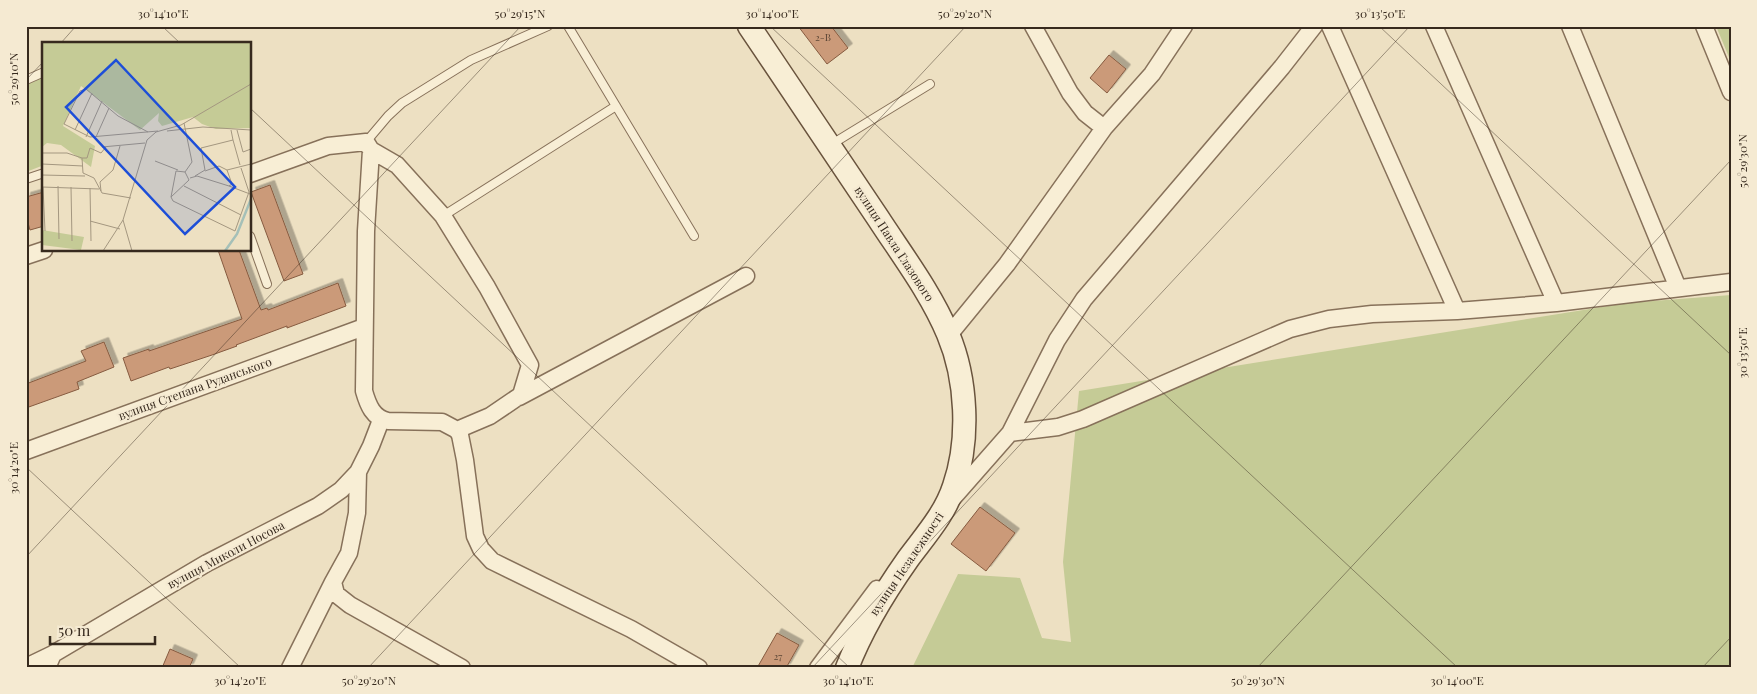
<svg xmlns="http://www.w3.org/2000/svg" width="1757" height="694" font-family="'Playfair Display',serif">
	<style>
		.green { fill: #c5cb96 }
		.building { fill: #cb9a79; stroke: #865b40; filter: url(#shadow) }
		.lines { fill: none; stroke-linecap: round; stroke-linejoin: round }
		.service-casing { stroke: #87715a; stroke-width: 10 }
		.minor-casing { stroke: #87715a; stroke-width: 19 }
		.secondary-casing { stroke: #69533d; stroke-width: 25 }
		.service { stroke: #f8eed5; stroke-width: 8 }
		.minor { stroke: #f8eed5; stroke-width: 16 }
		.secondary { stroke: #f8eed5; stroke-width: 22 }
		.ticks { fill: none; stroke: #372a1e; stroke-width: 1; stroke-opacity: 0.45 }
		.labels { text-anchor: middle; stroke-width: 4.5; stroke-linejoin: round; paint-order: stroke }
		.number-label { font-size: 10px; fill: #5c4635 }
		.street-label { font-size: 12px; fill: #372a1e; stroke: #f5ead2 }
		.inset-river { fill: none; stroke: #a5c0b8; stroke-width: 2.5 }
		.inset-road { fill: none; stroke: #a49780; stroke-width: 1 }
		.view { fill: #1d4ed8; fill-opacity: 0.15; stroke: #1d4ed8; stroke-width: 2.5 }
		.inset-edge { fill: none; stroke: #372a1e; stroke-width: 2.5 }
		.neatline { fill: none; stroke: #372a1e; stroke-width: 2 }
		.ticks-label { font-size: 12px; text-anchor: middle; fill: #372a1e }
	</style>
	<defs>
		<filter id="shadow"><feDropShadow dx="4.5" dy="-4.5" stdDeviation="0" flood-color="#0004"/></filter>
	</defs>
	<rect width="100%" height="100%" fill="#ede0c2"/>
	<path class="green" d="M1716,26h15v36z
		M44,77v88l-18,7v-87z
		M1731,295v373h-819l46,-94 62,4 22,60 29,4 -8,-80 16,-171 548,-88z"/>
	<path class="building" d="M798,26h33l17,22 -21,16z
		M1109,55l17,14 -19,24 -17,-15z
		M270,185l33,89 -19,7 -33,-89z
		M44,192v34l-14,4 -2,-7 -2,1v-27z
		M218,250h21l22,60 6,-2 1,2 70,-27 8,23 -59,22v-2l-51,19 1,1 -25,9 -42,14 -1,-2 -38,14 -8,-23 26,-9v2l93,-32z
		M104,342l10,25 -37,15 2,7 -53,19v-24l60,-23 -5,-10z
		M980,507l35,26 -29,38 -35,-27z
		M777,633l22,12 -13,23h-29z
		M170,649l23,10 -4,9h-27z"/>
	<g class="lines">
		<defs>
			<path id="service" d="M568,26l126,210
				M26,80l18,-8
				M366,142l22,-26 14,-13 69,-43 77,-34
				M832,144l98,-60
				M26,179l18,-6
				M443,216l173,-110
				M250,236l17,48"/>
			<path id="minor" d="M1033,26l37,67 15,20 19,15
				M1330,26l127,285
				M1434,26l122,277
				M1570,26l108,262
				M1704,26l27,66
				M371,150l26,15 46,51 44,71 43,78 -9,30 -31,21 -33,14
				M250,174l78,-28 38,-4 5,8 -5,81 -2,160c4,14 9,27 24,30l54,1 15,8 3,5 5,25 10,76 6,13 11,12 139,68 68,39
				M26,256l18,-6
				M949,335l58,-71 97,-136 48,-54 32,-48
				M519,397l227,-121
				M1010,433l48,-6 25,-8 207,-90 39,-10 43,-5 85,-3 99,-8 175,-21
				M26,451l338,-124
				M358,472l-1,41 -8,40 -16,29 3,12 14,11 112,63
				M952,499l58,-66 47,-93 27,-41 198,-232 32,-41
				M26,667l27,-13
				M47,668l6,-14 154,-91 111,-57 23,-16 17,-18 13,-26 10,-26
				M290,668l43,-86
				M818,668l59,-79"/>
			<path id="secondary" d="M749,26c43,64 86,128 129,192 24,37 53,75 70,116 19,45 22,106 6,152 -9,28 -29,50 -46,73 -24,34 -46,70 -61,109"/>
		</defs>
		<use href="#service" class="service-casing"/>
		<use href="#minor" class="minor-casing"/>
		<use href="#secondary" class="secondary-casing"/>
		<use href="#service" class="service"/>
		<use href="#minor" class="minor"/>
		<use href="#secondary" class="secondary"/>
	</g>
	<path class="ticks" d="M162,26l19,18M770,26l688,642M1379,26l352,329M60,44l16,-18M26,80l18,-19M250,108l600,560M26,467l215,201M26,557l495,-531M368,668l598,-642M812,668l598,-642M1257,668l474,-508M1702,668l29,-31"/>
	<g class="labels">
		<g class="number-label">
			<text x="823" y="41">2-В</text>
			<text x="778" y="660">27</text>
		</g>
		<g class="street-label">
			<text transform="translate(894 244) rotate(57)" y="4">вулиця Павла Глазового</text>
			<text transform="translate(195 389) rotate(-20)" y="4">вулиця Степана Руданського</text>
			<text transform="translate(226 555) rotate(-28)" y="4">вулиця Миколи Носова</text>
			<text transform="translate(907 564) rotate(-56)" y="4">вулиця Незалежності</text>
		</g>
	</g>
	<g transform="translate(42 42)">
		<rect width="209" height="209" fill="#ede0c2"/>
		<path d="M0,0h209v86l-35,1 -14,-5 -9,-7 -31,9 -4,-5 1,-8 -19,17 -59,-44 -18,40 32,20 -4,21 -30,-22 -14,-2 -5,4zM0,188l42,7 -3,13 -39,-5z" fill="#c5cb96"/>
		<path class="inset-river" d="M183,209l12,-17 14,-35"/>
		<path class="inset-road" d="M142,81l8,39 -7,10 4,8 -18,17 2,4 62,30 14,-39 -8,-24M33,88l17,-37M195,88l6,22 8,-3M125,89l36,-4 48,3M106,90l-30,-16 -32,-27 -6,2 -16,33 26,13 68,-6M44,95l16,-36M54,95l13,-29M191,98l7,25M60,105l43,-4M0,111h25l15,5 1,15 11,5 8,15 29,5M40,116h5l3,-10 11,5 5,-6M113,119l23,9M0,122l41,2M163,129l14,-5 8,4M0,133l43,1M153,134l10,-6 -4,-22 32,-8 -2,-10M148,136l7,-2 32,10 3,-2 -5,-14 24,-6M16,144l1,53M142,144l57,29M187,144l21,8M0,145l57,2M1,145l2,44M29,145l1,54M48,146l1,53M59,149l-1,-9 13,-12 7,-24M129,155l5,-26 9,1M48,179l30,8M61,209l20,-31M90,209l-9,-31 24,-80 9,-8 25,-7 70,-41"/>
		<path class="view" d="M74,18l119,127 -50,47 -119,-127z"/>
		<rect width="209" height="209" class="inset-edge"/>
	</g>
	<rect width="1757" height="694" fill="none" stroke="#f5ead2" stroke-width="55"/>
	<path d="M50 636v8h105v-8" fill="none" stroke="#372a1e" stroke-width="2.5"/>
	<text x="58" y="636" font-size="15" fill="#372a1e" stroke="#f5ead2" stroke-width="4" paint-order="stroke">50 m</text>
	<rect x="28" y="28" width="1702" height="638" class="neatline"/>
	<g class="ticks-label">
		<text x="163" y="18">30°14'10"E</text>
		<text x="520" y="18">50°29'15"N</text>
		<text x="772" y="18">30°14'00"E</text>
		<text x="965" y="18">50°29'20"N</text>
		<text x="1380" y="18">30°13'50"E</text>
		<text transform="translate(14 79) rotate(-90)" y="4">50°29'10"N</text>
		<text transform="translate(1743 161) rotate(-90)" y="4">50°29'30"N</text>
		<text transform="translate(1743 353) rotate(-90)" y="4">30°13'50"E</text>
		<text transform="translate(14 468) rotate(-90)" y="4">30°14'20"E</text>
		<text x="240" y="685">30°14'20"E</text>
		<text x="369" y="685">50°29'20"N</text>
		<text x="848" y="685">30°14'10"E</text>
		<text x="1258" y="685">50°29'30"N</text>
		<text x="1457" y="685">30°14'00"E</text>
	</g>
</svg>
